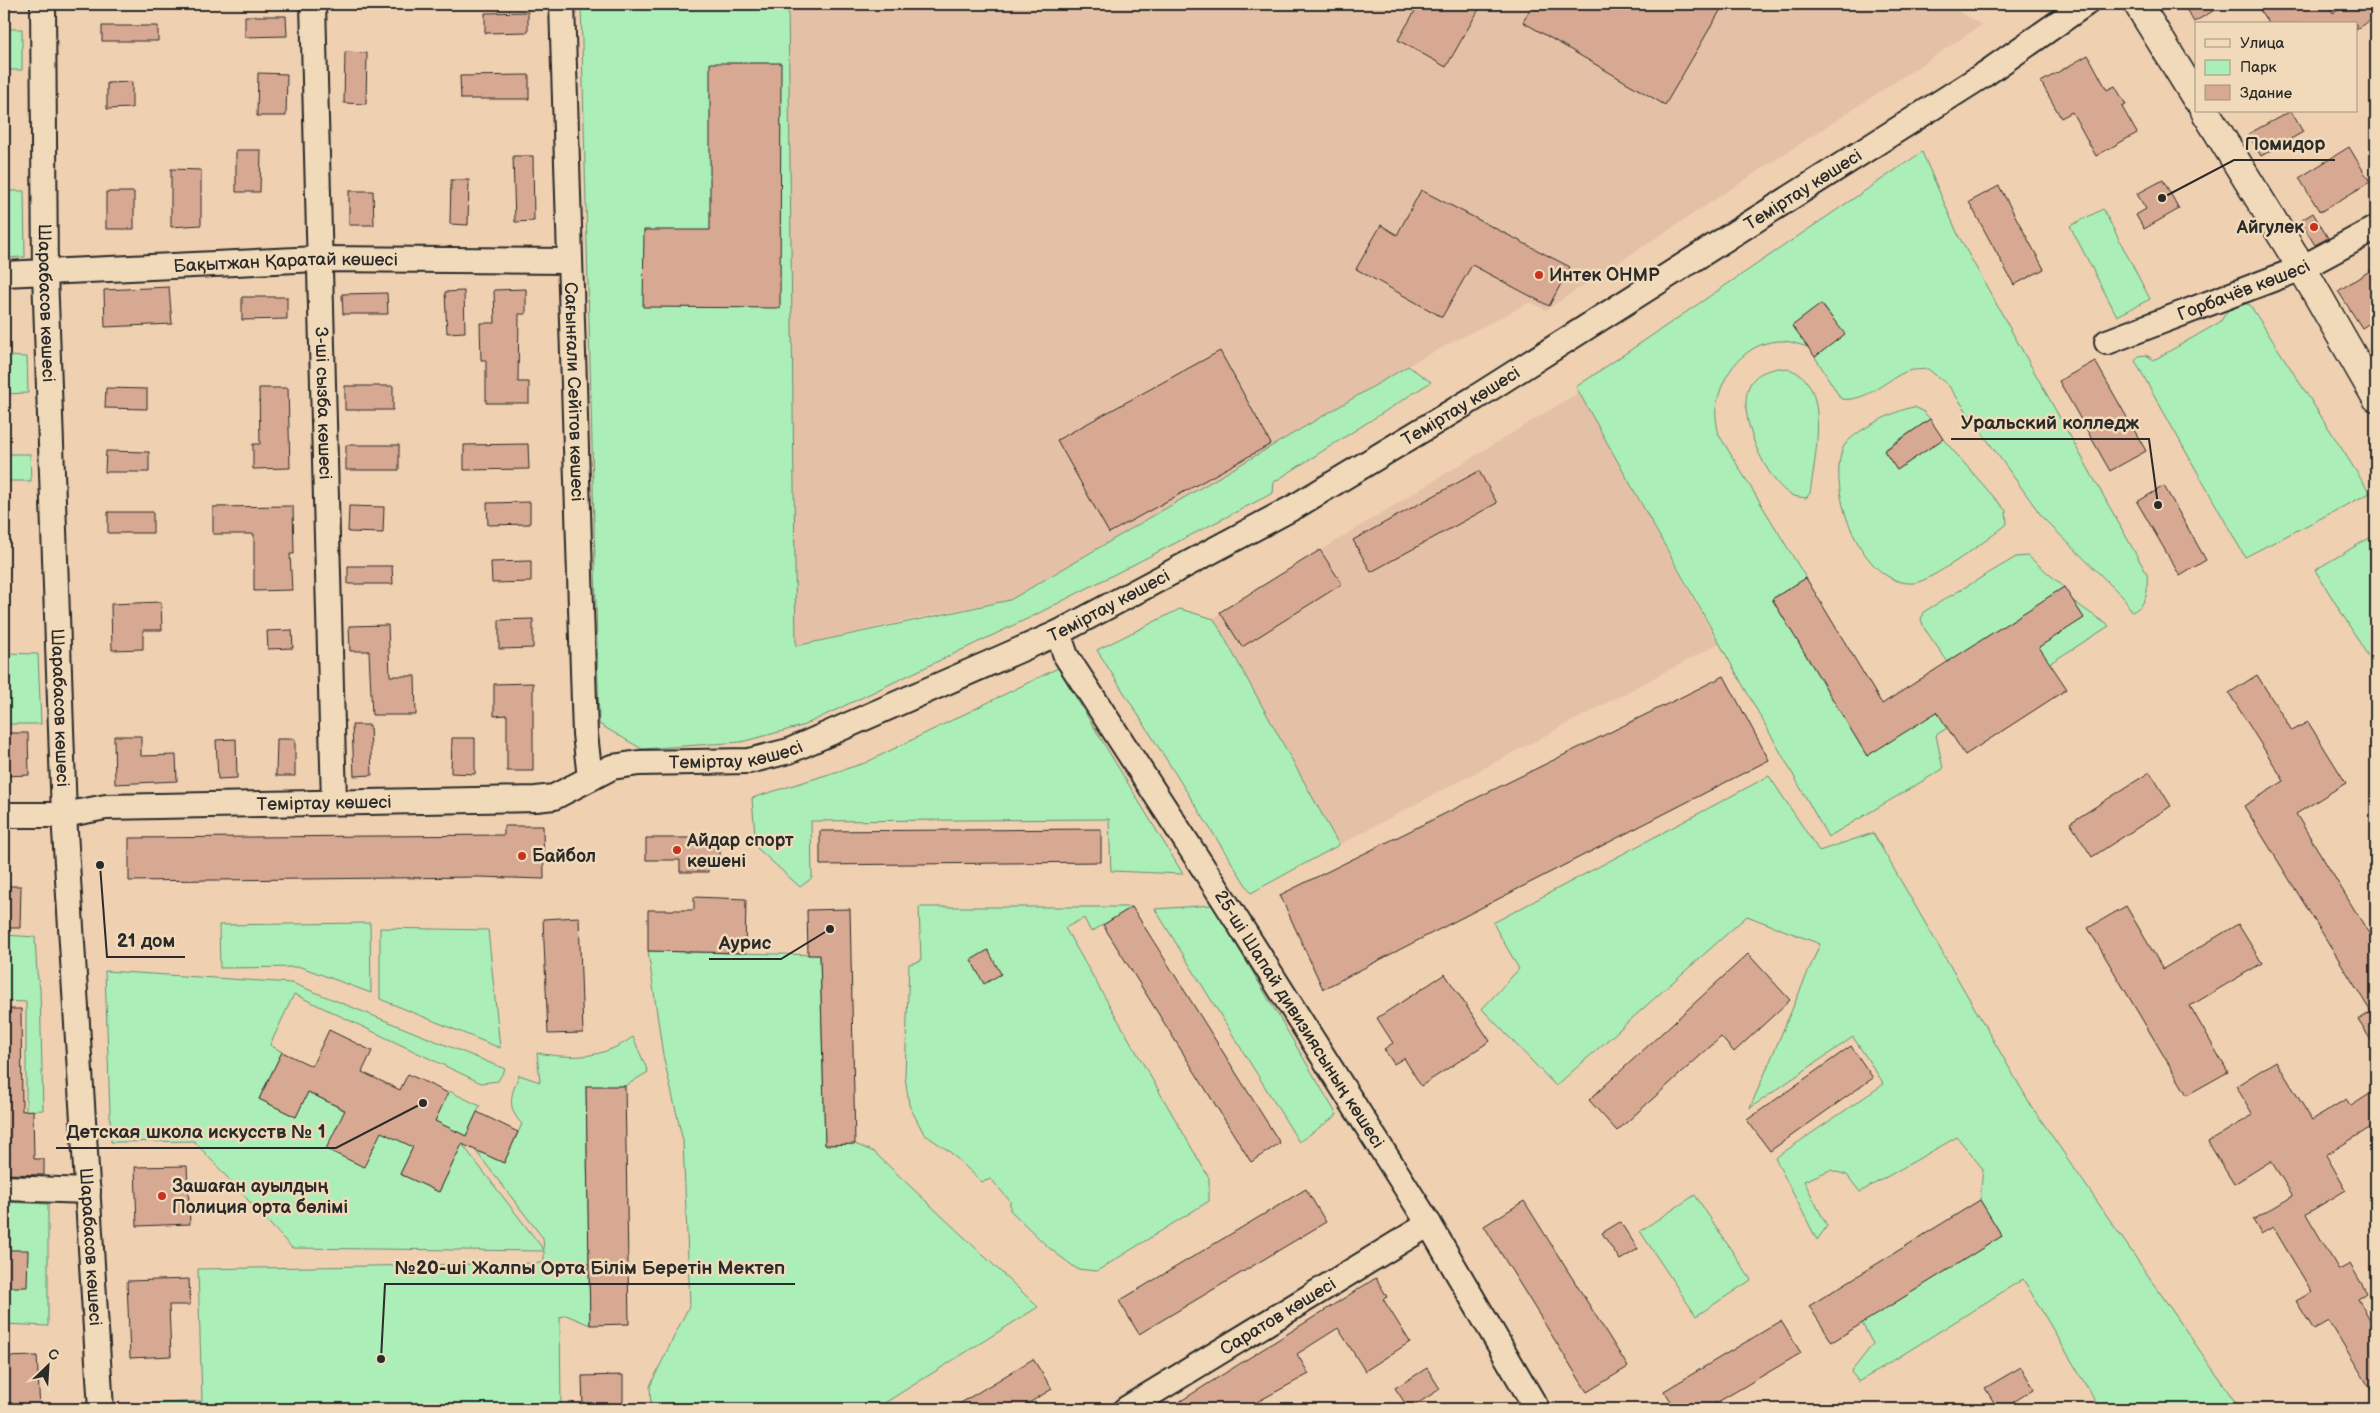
<svg xmlns="http://www.w3.org/2000/svg" width="2380" height="1413" font-family="'Balsamiq Sans',sans-serif">
	<style>
		.built { fill: #e4c1a6 }
		.green { fill: #abeeb8; stroke: #6b8c72; fill-rule: evenodd }
		.building { fill: #d8a992; stroke: #2b2b2b }
		.lines { fill: none; stroke-linecap: round; stroke-linejoin: round }
		.minor-casing { stroke: #2b2b2b; stroke-width: 28 }
		.major-casing { stroke: #2b2b2b; stroke-width: 31 }
		.minor { stroke: #f1dab9; stroke-width: 24 }
		.major { stroke: #f1dab9; stroke-width: 28 }
		.poi-dot { fill: #c8321e; stroke: #f1dab9; stroke-width: 2 }
		.labels { text-anchor: middle; stroke-width: 5; stroke-linejoin: round; paint-order: stroke }
		.street-label { font-size: 18px; fill: #2b2b2b; stroke: #f1dab9 }
		.poi-label { font-size: 18px; font-weight: bold; fill: #2b2b2b; stroke: #f1dab9; text-anchor: start }
		.leader { fill: none; stroke: #2b2b2b; stroke-width: 2 }
		.callout-dot { fill: #2b2b2b; stroke: #f1dab9; stroke-width: 2 }
		.callout-label { font-size: 19px; text-anchor: middle; font-weight: bold; fill: #2b2b2b; stroke: #f1dab9; stroke-width: 5; stroke-linejoin: round; paint-order: stroke }
	</style>
	<rect width="100%" height="100%" fill="#efd0b1"/>
	<filter id="ink" filterUnits="userSpaceOnUse"><feTurbulence type="fractalNoise" baseFrequency=".02" numOctaves="2"/><feDisplacementMap in="SourceGraphic" scale="10" xChannelSelector="R" yChannelSelector="G"/><feConvolveMatrix kernelMatrix="1 2 1 2 8 2 1 2 1" color-interpolation-filters="sRGB"/></filter>
	<g filter="url(#ink)">
		<path class="built" d="M788,4h1158l36,21 -436,285 -16,-8 -110,57 -410,241 -80,15 -135,31z
			M1579,392l139,252 -379,201 -125,-226 6,-7z"/>
		<path class="green" d="M581,4h207l8,642 214,-46 398,-234 23,16 -157,100 -1,11 -240,123 -231,110 -61,16 -99,7 -43,-25z
			M4,29h18v41h-18z
			M1922,152l37,85 188,337c1,16 1,30 -15,38l-9,-15 -80,-79 -95,-133 -20,-16c-7,1 -16,0 -23,3 -22,10 -39,30 -64,27l-26,-42 29,-23 -22,-30 -30,22 16,21c-7,-2 -16,-5 -23,-6 -38,-2 -64,32 -69,67 -1,8 1,18 3,27l87,143 -34,21 95,157 217,-138 -11,-17 36,25 -173,109 7,34 -115,68 -252,-450z
			M4,191h20l1,66 -21,1z
			M2103,209l47,90 -33,17 -47,-90z
			M2242,302l8,3 120,188 -125,64 -110,-196 4,-5 7,-1 8,5 66,-38 10,-15z
			M4,356l23,1 1,36 -24,1z
			M1778,368c57,1 37,89 32,125l-4,5c-5,-1 -11,-1 -15,-3 -26,-14 -61,-92 -37,-116 6,-7 16,-9 24,-11z
			M1914,407l9,4 7,8 -46,31 13,20 46,-31 63,72 1,13c-14,12 -77,58 -93,59 -52,4 -88,-93 -71,-135 6,-15 55,-39 71,-41z
			M4,454h26l1,27h-27z
			M2376,534v135l-61,-99z
			M2028,556l36,31 -116,75 -24,-34 -3,-9 4,-8 91,-54z
			M1180,609l34,10 125,226 -88,48 -154,-243z
			M4,653l34,1 3,70h-37z
			M1058,668l125,206 -72,-3 -2,-52 -298,2 1,57 -12,9 -44,-40 -4,-49 113,-35z
			M1769,776l50,75 54,-18 159,274 208,302h-140l-77,-130 -164,103 -8,-10 22,-28 -11,-21 140,-87 -22,-36 3,-31 -26,-32 -97,55 -13,-17 -17,-5 -26,11 23,45 -10,14 -42,-82 109,-74 -31,-47 -103,71 70,-164 -73,-28 -191,170 -74,-77 37,-40 -26,-46z
			M1213,905l124,210 -38,27 -144,-233z
			M919,907h213l-41,25 -7,-14 -19,10 144,250v23l-112,70 -20,-2 -28,-21 -39,-38v-9l-19,-22 -9,3 -33,-31 -25,-17 -15,-29 -4,-29 4,-112 12,-3zM988,951l-4,32 -13,-23z
			M370,923l1,70 -70,-26 -81,1 -1,-43z
			M380,928l108,2 12,118 -120,-49z
			M4,935l31,2 2,36 3,16 3,121 -17,1v-109l-22,-1z
			M648,951l172,4 5,190 30,-1 19,8 164,155 -163,102h-224l-1,-23 40,-82 -7,-163 -20,-86z
			M105,971l187,12 213,86 -7,12 -17,2 -187,-89 -24,51 12,7 -23,47 37,18 12,-25c36,17 69,38 105,55l-13,27 39,18 23,-48 82,106 -1,-12 -68,-88 29,13 18,-39c-16,-17 -11,-29 -3,-49l21,7 -3,-29c36,6 65,6 96,-16l15,35 -23,14 -39,1 4,238 -24,-10 -6,2 1,92h-436v-4l77,-4 -4,-132 346,-6v-12l-252,-3 -98,-107 -83,1z
			M449,1091l31,15 -14,30 -31,-15z
			M1695,1195l56,85 -55,36 -56,-85z
			M4,1202l44,2v122l-44,-2z"/>
		<path class="building" d="M1419,4h63l-36,63 -48,-27z
			M1533,4h191l-59,101 -142,-83z
			M2183,4h42l-31,18z
			M2256,4h71l6,9 16,-9h27v13l-20,12v-5h-87z
			M528,12v20l-43,1v-20z
			M245,16h41l1,20 -42,1z
			M102,26h56v15h-56z
			M345,52l22,1 -1,51 -22,-1z
			M2088,55l19,35 8,-4 11,19 -4,2 15,26 -41,23 -24,-44 -11,6 -20,-36z
			M710,63h71l-1,245 -137,-1 1,-77h66z
			M258,73l29,1 -1,42h-29z
			M529,75v24h-68l-1,-23z
			M132,82v26l-25,1v-26z
			M2291,111l12,21 -42,24 -13,-22z
			M2349,147l21,35 -50,30 -21,-34z
			M236,150h25l-1,42h-24z
			M513,156h20l1,65 -19,1z
			M171,169l30,1v55l-30,2z
			M451,180h18l-1,45 -18,-1z
			M2163,180l16,29 -35,20 -8,-14 10,-6 -9,-15z
			M1999,186l45,83 -30,16 -45,-83z
			M1421,190l149,77 -21,39 -77,-41 -30,52 -86,-48 25,-44 16,10z
			M349,191h24l1,34h-25z
			M106,192h28v37h-28z
			M2313,213l15,25 -13,7 -15,-24z
			M2376,267v52l-14,9 -24,-37z
			M169,287l3,37 -67,3 -1,-37z
			M526,289v25h-7l-1,68h11v21h-43v-43h-5l-1,-37h15l-1,-33z
			M464,291l1,41 -18,1 -2,-41z
			M387,293l1,21h-45l-1,-20z
			M242,297h45v22l-45,1z
			M1821,304l24,30 -30,23 -23,-31z
			M1220,351l51,93 -162,89 -52,-93z
			M2095,361l51,90 -36,20 -51,-90z
			M345,386h48v24h-48z
			M106,388l41,1v20l-42,-1z
			M259,388h29l2,80 -37,1v-25h7z
			M1930,419l13,20 -46,31 -13,-19z
			M528,444l1,25 -65,1v-25z
			M346,445h53v25h-53z
			M106,451l43,1v20h-44z
			M1479,471l18,32 -126,69 -18,-32z
			M2164,486l42,74 -26,16 -43,-74z
			M530,502v22l-42,1 -1,-22z
			M293,506l1,48h-4l2,36 -38,1v-57h-41v-27z
			M349,506l35,1 -1,26 -35,-1z
			M108,512h45v21h-45z
			M1320,550l22,34 -100,63 -22,-35z
			M531,561v21l-39,1 -1,-21z
			M348,566h44l1,18h-45z
			M1806,578l76,126 182,-117 20,31 -45,29 28,42 -102,66 -28,-43 -70,44 -95,-157z
			M161,602l1,28h-19v19l-31,1 -1,-46z
			M533,619v29l-34,1v-29z
			M388,625l2,51h25l1,39h-44l-3,-64h-19l-1,-25z
			M292,630l1,18 -25,1 -1,-18z
			M2257,675l35,56 16,-9 38,61 -50,31 80,131v103l-18,-28 13,-8 -127,-206 40,-25 -55,-88z
			M1724,676l45,84 -446,229 -43,-94z
			M533,683v88h-26v-56l-13,1v-32z
			M352,725h18l2,50 -18,1z
			M4,733h24l1,42 -25,1z
			M114,736h27v20l35,-1 1,26 -62,3z
			M452,738h23v36l-24,-1z
			M236,739l1,39 -19,1 -2,-39z
			M277,739h18v37h-19z
			M2150,772l21,34 -79,51 -22,-34z
			M504,826h39l1,53 -65,-2 -350,4v-43l375,-3z
			M1101,829v33l-281,3v-34z
			M646,838h74v21h-12v13h-28v-12h-34z
			M4,886h17l-1,42h-16z
			M694,897l52,2 -1,54 -97,-2v-41h46z
			M2126,906l37,63 75,-45 24,39 -72,43 38,66 -41,23 -99,-167z
			M1132,907l148,236 -29,19 -148,-237z
			M850,909l5,235 -30,1 -5,-190h-12l-1,-45z
			M579,917l4,116 -35,1 -5,-115z
			M988,950l13,24 -17,10 -13,-24z
			M1748,954l42,46 -56,52 -13,-15 -104,94 -28,-31z
			M1445,974l45,67 -69,45 -17,-28 -10,6 -10,-15 9,-6 -16,-25z
			M4,1009h17l1,102 11,-1 1,49h10v16l-40,-1z
			M329,1030l43,21 -10,21 38,18 8,-16 40,19 -13,28 31,15 11,-24 41,20 -14,31 -42,-19 -23,48 -39,-18 13,-27 -32,-15 -17,35 -38,-18 19,-39 -37,-18 -12,25 -37,-18 23,-47 30,14z
			M1851,1046l22,32 -103,73 -23,-31z
			M2276,1061l36,59 34,-21 5,7 25,-16v34l-50,31 20,35 -40,24 33,56 11,-6 17,29 -9,6 18,31v68l-47,-77 -15,9 -18,-29 16,-9 -39,-65 -12,7 -8,-14 40,-24 -22,-35 -37,23 -26,-42 45,-27 -17,-29z
			M586,1086h39l4,238 -39,1z
			M187,1166l3,58 -53,2 -2,-59z
			M1306,1189l20,33 -187,112 -20,-33z
			M1980,1200l22,36 -170,106 -23,-36z
			M1524,1201l104,166 -41,25 -103,-166z
			M1620,1222l18,27 -18,11 -18,-27z
			M4,1250h24l-1,37h-23z
			M1376,1278l11,19 -4,2 27,43 -45,29 -27,-43 -41,26 12,20 -65,35h-76z
			M189,1279l1,26h-21l2,51 -41,2 -3,-77z
			M1781,1321l20,32 -95,56h-31l-11,-18z
			M37,1356l3,53h-36v-52z
			M1033,1359l19,30 -33,20h-68z
			M2021,1367l13,22 -22,14 4,6h-18l-13,-21z
			M1427,1368l13,21 -31,20 -14,-21z
			M623,1375v34h-40l-1,-33z"/>
		<g class="lines">
			<defs>
				<g id="minor">
					<path id="s1" d="M43,4l2,269 19,542 37,594"/>
					<path id="s2" d="M313,4l21,798"/>
					<path id="s3" d="M562,4l23,730 5,44"/>
					<path id="s4" d="M4,274l314,-15 252,2"/>
					<path id="s5" d="M2107,342l195,-74 74,-40"/>
					<path id="s6" d="M1058,633l8,23 153,236 210,332 108,185"/>
					<path id="s7" d="M4,815h60l42,-8 430,-8 18,-2 58,-30 27,-4 110,-2 40,-10 269,-118 238,-127 179,-108 510,-324 100,-70"/>
					<path d="M4,1188l84,3"/>
					<path id="s8" d="M1126,1409l303,-185"/>
				</g>
				<path id="major" d="M2138,4l58,94
					M2205,111l97,157 74,129"/>
			</defs>
			<use href="#minor" class="minor-casing"/>
			<use href="#major" class="major-casing"/>
			<use href="#minor" class="minor"/>
			<use href="#major" class="major"/>
		</g>
	</g>
	<g class="poi-dot">
		<circle cx="2314" cy="227" r="5"/>
		<circle cx="1539" cy="275" r="5"/>
		<circle cx="677" cy="850" r="5"/>
		<circle cx="522" cy="856" r="5"/>
		<circle cx="162" cy="1196" r="5"/>
	</g>
	<g class="labels">
		<g class="street-label">
			<text dy="6" stroke="none"><textPath href="#s7" startOffset="1956">Теміртау көшесі</textPath></text>
			<text dy="6" stroke="none"><textPath href="#s4" startOffset="282">Бақытжан Қаратай көшесі</textPath></text>
			<text dy="6" stroke="none"><textPath href="#s5" startOffset="146">Горбачёв көшесі</textPath></text>
			<text dy="6" stroke="none"><textPath href="#s1" startOffset="299">Шарабасов көшесі</textPath></text>
			<text dy="6" stroke="none"><textPath href="#s3" startOffset="388">Сағынғали Сейітов көшесі</textPath></text>
			<text dy="6" stroke="none"><textPath href="#s2" startOffset="399">3-ші сызба көшесі</textPath></text>
			<text dy="6" stroke="none"><textPath href="#s7" startOffset="1551">Теміртау көшесі</textPath></text>
			<text dy="6" stroke="none"><textPath href="#s7" startOffset="1146">Теміртау көшесі</textPath></text>
			<text dy="6" stroke="none"><textPath href="#s1" startOffset="704">Шарабасов көшесі</textPath></text>
			<text dy="6" stroke="none"><textPath href="#s7" startOffset="741">Теміртау көшесі</textPath></text>
			<text dy="6" stroke="none"><textPath href="#s7" startOffset="321">Теміртау көшесі</textPath></text>
			<text dy="6" stroke="none"><textPath href="#s6" startOffset="456">25-ші Шапай дивизиясының көшесі</textPath></text>
			<text dy="6" stroke="none"><textPath href="#s1" startOffset="1244">Шарабасов көшесі</textPath></text>
			<text dy="6" stroke="none"><textPath href="#s8" startOffset="178">Саратов көшесі</textPath></text>
		</g>
		<g class="poi-label">
			<text x="2304" y="233" text-anchor="end">Айгулек</text>
			<text x="1549" y="281">Интек ОНМР</text>
			<text x="687" y="846">Айдар спорт<tspan x="687" dy="21">кешені</tspan></text>
			<text x="532" y="862">Байбол</text>
			<text x="172" y="1192">Зашаған ауылдың<tspan x="172" dy="21">Полиция орта бөлімі</tspan></text>
		</g>
	</g>
	<path class="leader" d="M2162 198L2234 160H2335M2158 505L2149 439H1951M100 865L107 957H185M830 929L781 959H709M423 1103L336 1148H56M381 1359L385 1284H795"/>
	<g class="callout-dot">
		<circle cx="2162" cy="198" r="5"/>
		<circle cx="2158" cy="505" r="5"/>
		<circle cx="100" cy="865" r="5"/>
		<circle cx="830" cy="929" r="5"/>
		<circle cx="423" cy="1103" r="5"/>
		<circle cx="381" cy="1359" r="5"/>
	</g>
	<g class="callout-label">
		<text x="2285" y="150">Помидор</text>
		<text x="2050" y="429">Уральский колледж</text>
		<text x="146" y="947">21 дом</text>
		<text x="745" y="949">Аурис</text>
		<text x="196" y="1138">Детская школа искусств № 1</text>
		<text x="590" y="1274">№20-ші Жалпы Орта Білім Беретін Мектеп</text>
	</g>
	<rect width="2380" height="1413" fill="none" stroke="#f1dab9" stroke-width="20"/>
	<rect x="10" y="10" width="2360" height="1393" fill="none" stroke="#2b2b2b" stroke-width="2" filter="url(#ink)"/>
	<rect x="2195" y="22" width="162" height="90" fill="#f1dab9" stroke="#a29480"/>
	<rect x="2205" y="39" width="25" height="8" fill="#f1dab9" stroke="#a29480"/>
	<text x="2240" y="48" font-size="15" fill="#2b2b2b">Улица</text>
	<rect x="2205" y="60" width="25" height="15" fill="#abeeb8" stroke="#a29480"/>
	<text x="2240" y="72" font-size="15" fill="#2b2b2b">Парк</text>
	<rect x="2205" y="85" width="25" height="15" fill="#d8a992" stroke="#a29480"/>
	<text x="2240" y="98" font-size="15" fill="#2b2b2b">Здание</text>
	<g transform="translate(48 1366) rotate(25)" stroke="#f1dab9" stroke-width="4" paint-order="stroke">
	<path d="M0-4L9 19L0 12L-9 19Z" fill="#2b2b2b"/>
	<text y="-8" font-size="14" font-weight="bold" text-anchor="middle" fill="#2b2b2b">С</text>
	</g>
</svg>
